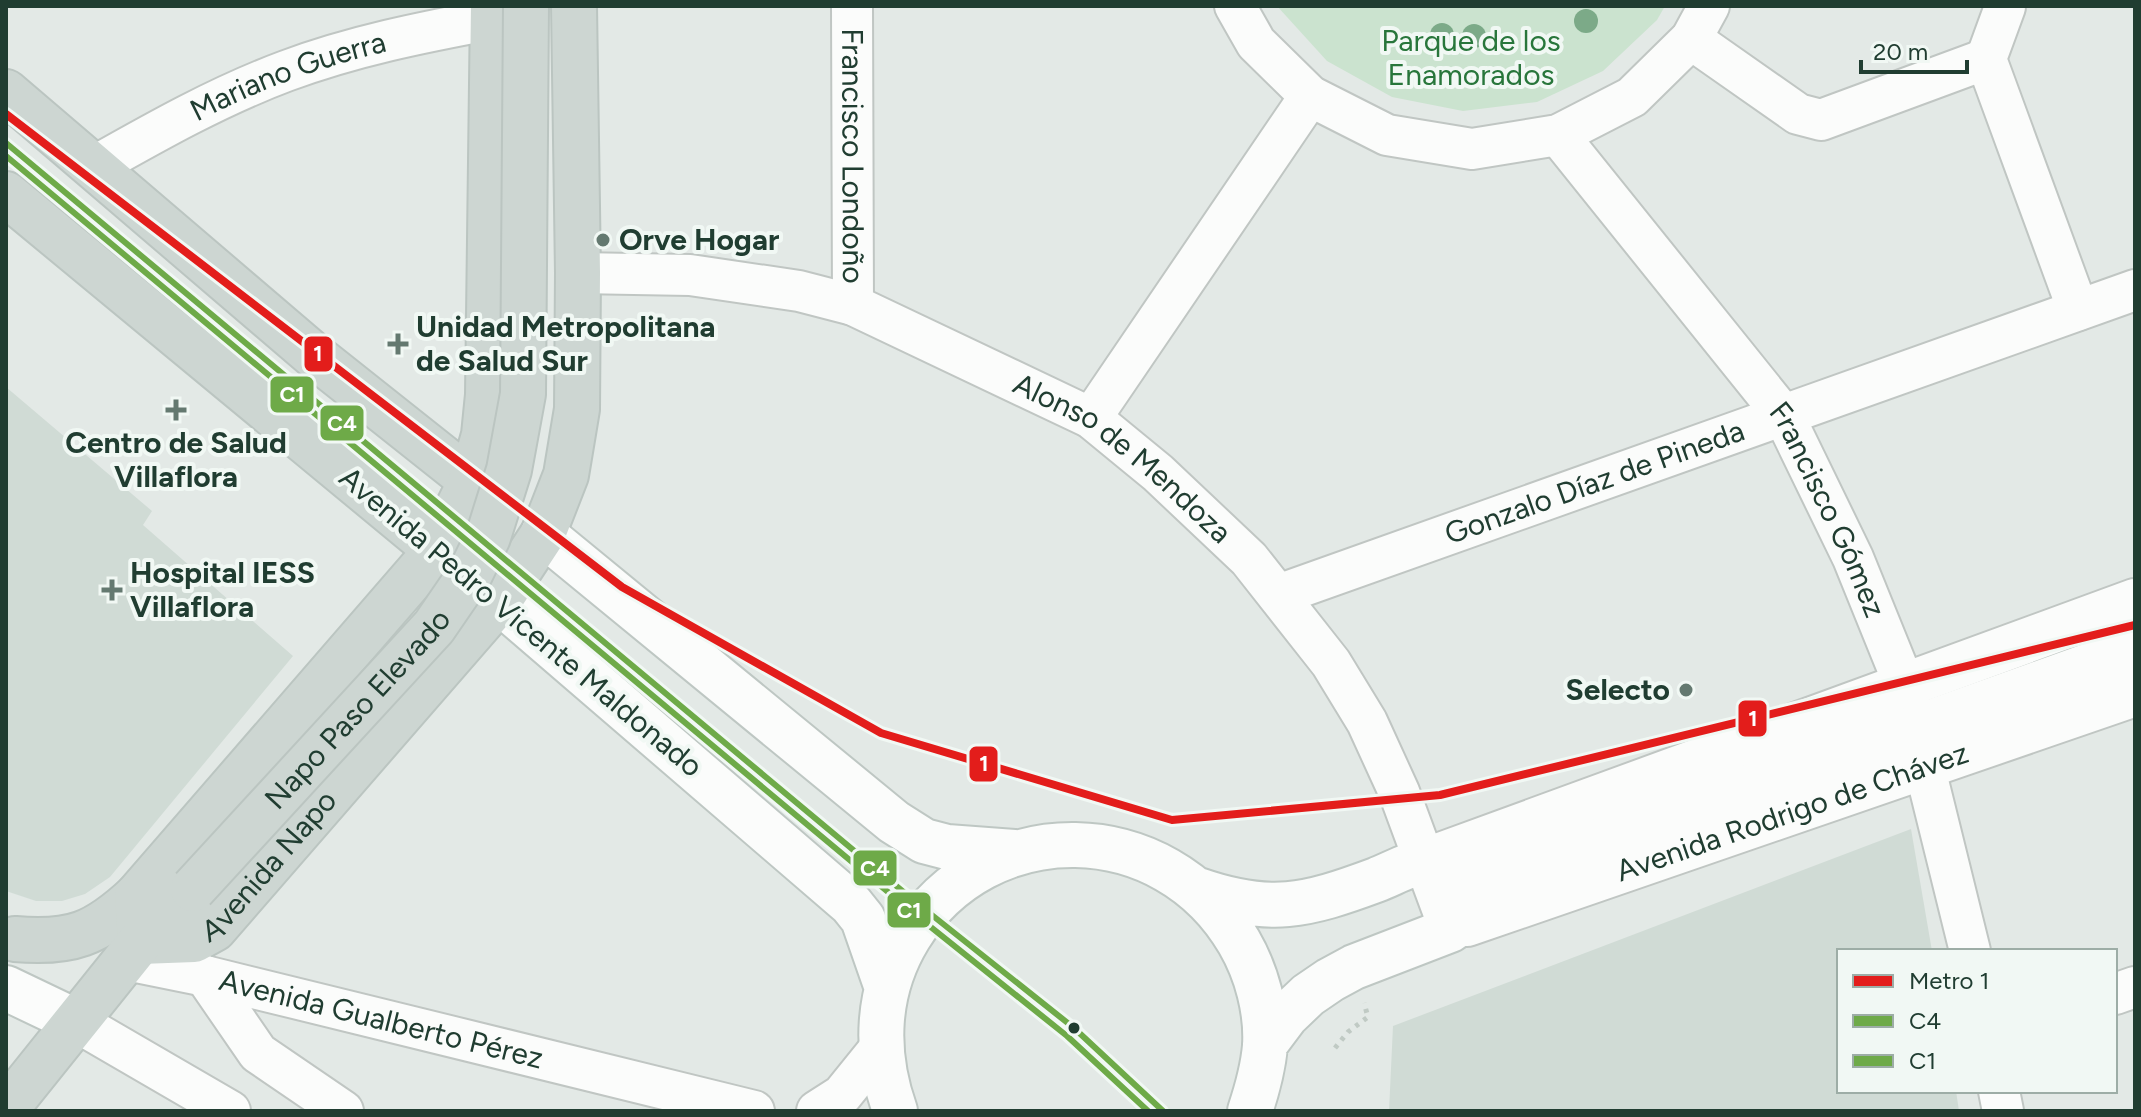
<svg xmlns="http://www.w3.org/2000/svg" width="2141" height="1117" font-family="Figtree,sans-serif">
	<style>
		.built { fill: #d0dbd5 }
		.green { fill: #cbe3cf }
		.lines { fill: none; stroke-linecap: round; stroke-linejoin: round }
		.pedestrian-casing { stroke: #c0c6c3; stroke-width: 34 }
		.minor-casing { stroke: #c0c6c3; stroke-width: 44 }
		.tertiary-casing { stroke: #c0c6c3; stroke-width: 48 }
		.secondary-casing { stroke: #bec7c3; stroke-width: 48 }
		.primary-casing { stroke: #bbc5c1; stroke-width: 48 }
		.path { stroke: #c0cac4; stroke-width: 5; stroke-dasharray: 4 6; stroke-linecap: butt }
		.pedestrian { stroke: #fbfcfb; stroke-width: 30 }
		.minor { stroke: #fbfcfb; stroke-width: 40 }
		.tertiary { stroke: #fbfcfb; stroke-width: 44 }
		.secondary { stroke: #fbfcfb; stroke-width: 44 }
		.primary { stroke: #cdd6d2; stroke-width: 44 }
		.primary-bridge-casing { stroke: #bbc5c1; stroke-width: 48; stroke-linecap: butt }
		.primary-bridge { stroke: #cdd6d2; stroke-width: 44 }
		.bus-1-casing { stroke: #f1f8f4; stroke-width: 12 }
		.bus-2-casing { stroke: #f1f8f4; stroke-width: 12 }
		.bus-1 { stroke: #6eaa48; stroke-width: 6 }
		.bus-2 { stroke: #6eaa48; stroke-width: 6 }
		.metro-1-casing { stroke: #f1f8f4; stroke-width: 14 }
		.metro-1 { stroke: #e31d1b; stroke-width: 8 }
		.tree { fill: #7caa88 }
		.poi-dot { fill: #647970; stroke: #f1f8f4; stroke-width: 3 }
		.bus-dot { fill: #203d31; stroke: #f1f8f4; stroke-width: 3 }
		.labels { text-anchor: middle; stroke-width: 8; stroke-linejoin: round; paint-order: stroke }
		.park-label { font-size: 30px; fill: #28763b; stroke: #f1f8f4 }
		.street-label { font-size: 30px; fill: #203d31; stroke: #f1f8f4 }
		.poi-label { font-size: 30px; font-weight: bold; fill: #203d31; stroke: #f1f8f4; text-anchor: start }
		.line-badge { stroke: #f1f8f4; stroke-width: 3 }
		.badge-label { font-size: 22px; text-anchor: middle; font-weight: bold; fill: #fff }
	</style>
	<rect width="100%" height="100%" fill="#e3e9e6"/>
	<path class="built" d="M6,387l146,124 -9,14 150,131 -183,221 -25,17 -23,7h-26l-30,-10z
		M1911,829l21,122h-93v140h117l3,20h-570l4,-85z"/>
	<path class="green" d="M1277,6h388l-8,14 -54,51 -66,31 -74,9 -71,-14 -65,-36z"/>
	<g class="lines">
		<defs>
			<path id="pedestrian" d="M1479,882l-25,17 -4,-15z"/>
			<g id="minor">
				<path id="s1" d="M852,6l1,299"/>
				<path d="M1235,6l21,37 54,53 77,39 85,14 86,-14 74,-38 59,-58 18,-33"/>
				<path d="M2005,7l-19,52 92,251"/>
				<path d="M1691,39l107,75 23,6 165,-61"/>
				<path id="s2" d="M1558,135l226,281 69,142 51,126 66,267"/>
				<path id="s3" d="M95,166c62,-35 124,-70 191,-95 67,-25 137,-39 207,-52"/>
				<path id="s4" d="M578,273l112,2 109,16 54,14 238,113 67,55 91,86 82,104 36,59 32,70 51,138"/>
				<path d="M1091,418l219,-322"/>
				<path id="s5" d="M1278,595l857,-305"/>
				<path id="s6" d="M126,960l79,16 549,135"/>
				<path d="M205,976l53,77 85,58"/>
				<path d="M2115,994l20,-7"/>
				<path d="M75,1021l155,90"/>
				<path d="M1999,1091l4,20"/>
				<path d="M817,1111l25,-16 38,-47"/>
			</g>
			<g id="tertiary">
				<path d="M1438,856l697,-255"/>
				<path id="s7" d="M1467,924l668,-230"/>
			</g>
			<path id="secondary" d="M543,534l351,288 30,19 23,6 67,5
				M499,601l352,303 12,15 24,69
				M1198,890c72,25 108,16 178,-10 16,-6 34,-17 52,-19 41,-6 86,-4 128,-5
				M6,988l69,33
				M1265,1044l21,-28 22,-21 22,-15 24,-13 96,-37 106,-74 579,-207
				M895,1111c-21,-59 -19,-120 14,-174 78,-125 256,-122 330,5 18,31 28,69 26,104 -2,23 -8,44 -15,65"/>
			<g id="primary">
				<path d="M6,92l311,266 175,139"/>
				<path d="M6,194l451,373"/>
				<path d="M15,939c57,5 81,-5 122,-43"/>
				<path id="s8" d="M140,942l54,-2 20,-11 285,-328 44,-67 23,-59 11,-66 1,-136 -4,-267"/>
				<path d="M140,942l-3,-46 300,-346 34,-69 13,-46 4,-40 5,-389"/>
				<path d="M6,1109l134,-167 53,-53"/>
			</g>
		</defs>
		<use href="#pedestrian" class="pedestrian-casing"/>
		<use href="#minor" class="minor-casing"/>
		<use href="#tertiary" class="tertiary-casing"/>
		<use href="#secondary" class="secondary-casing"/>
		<use href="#primary" class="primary-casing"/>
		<path class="path" d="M1335,1048l13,-16 20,-15 -4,-14"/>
		<use href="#pedestrian" class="pedestrian"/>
		<use href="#minor" class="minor"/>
		<use href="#tertiary" class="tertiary"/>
		<use href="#secondary" class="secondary"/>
		<use href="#primary" class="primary"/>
		<defs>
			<g id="primary-bridge">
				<path id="s9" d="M193,889l241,-262 35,-51 19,-39 21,-67 14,-76 3,-388"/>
			</g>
		</defs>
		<use href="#primary-bridge" class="primary-bridge-casing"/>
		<use href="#primary-bridge" class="primary-bridge"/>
		<defs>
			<path id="bus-1" d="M6,143l912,761 156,124 89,83"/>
			<path id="bus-2" d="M6,156l906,756 155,124 81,75"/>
		</defs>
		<use href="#bus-1" class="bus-1-casing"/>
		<use href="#bus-2" class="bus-2-casing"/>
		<use href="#bus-1" class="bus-1"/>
		<use href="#bus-2" class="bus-2"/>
		<defs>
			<path id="metro-1" d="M6,114l616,473 259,146 291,87 268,-25 695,-170"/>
		</defs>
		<use href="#metro-1" class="metro-1-casing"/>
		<use href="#metro-1" class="metro-1"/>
	</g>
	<g class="tree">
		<circle cx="1586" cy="21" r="12"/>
		<circle cx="1442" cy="35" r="12"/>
		<circle cx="1474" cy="36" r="12"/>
	</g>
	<g class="poi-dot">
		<circle cx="603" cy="240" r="8"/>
		<path d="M394 332h8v8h8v8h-8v8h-8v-8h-8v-8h8z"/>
		<path d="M172 398h8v8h8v8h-8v8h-8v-8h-8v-8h8z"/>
		<path d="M108 578h8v8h8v8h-8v8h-8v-8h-8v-8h8z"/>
		<circle cx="1686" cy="690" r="8"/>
	</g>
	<circle class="bus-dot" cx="1074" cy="1028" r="7"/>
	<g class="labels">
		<g class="park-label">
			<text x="1471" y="51">Parque de los<tspan x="1471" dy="34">Enamorados</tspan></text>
		</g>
		<g class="street-label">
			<text dy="10" stroke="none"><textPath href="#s3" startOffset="214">Mariano Guerra</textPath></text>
			<text dy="10" stroke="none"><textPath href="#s1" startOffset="150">Francisco Londoño</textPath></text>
			<text dy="10" stroke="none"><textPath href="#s4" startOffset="590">Alonso de Mendoza</textPath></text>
			<text dy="10" stroke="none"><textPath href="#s5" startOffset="336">Gonzalo Díaz de Pineda</textPath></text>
			<text dy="10" stroke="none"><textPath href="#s2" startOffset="464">Francisco Gómez</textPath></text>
			<text transform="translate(521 622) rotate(40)" y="10">Avenida Pedro Vicente Maldonado</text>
			<text dy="10" stroke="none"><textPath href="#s9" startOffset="244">Napo Paso Elevado</textPath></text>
			<text dy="10" stroke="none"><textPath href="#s7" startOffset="344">Avenida Rodrigo de Chávez</textPath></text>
			<text dy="10" stroke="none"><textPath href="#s8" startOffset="160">Avenida Napo</textPath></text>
			<text dy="10" stroke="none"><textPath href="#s6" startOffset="262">Avenida Gualberto Pérez</textPath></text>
		</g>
		<g class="poi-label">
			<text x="619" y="250">Orve Hogar</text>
			<text x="416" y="337">Unidad Metropolitana<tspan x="416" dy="34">de Salud Sur</tspan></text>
			<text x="176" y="453" text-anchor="middle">Centro de Salud<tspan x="176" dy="34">Villaflora</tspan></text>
			<text x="130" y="583">Hospital IESS<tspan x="130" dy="34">Villaflora</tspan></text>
			<text x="1670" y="700" text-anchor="end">Selecto</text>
		</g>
	</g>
	<g class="line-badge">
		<rect x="303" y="335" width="31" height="38" rx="8" fill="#e31d1b"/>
		<rect x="269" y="375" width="46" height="39" rx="8" fill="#6eaa48"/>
		<rect x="319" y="404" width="46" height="38" rx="8" fill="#6eaa48"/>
		<rect x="1737" y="699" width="31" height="39" rx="8" fill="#e31d1b"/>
		<rect x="968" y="745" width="31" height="38" rx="8" fill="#e31d1b"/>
		<rect x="852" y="849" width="46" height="38" rx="8" fill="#6eaa48"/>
		<rect x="886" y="891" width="46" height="38" rx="8" fill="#6eaa48"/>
	</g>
	<g class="badge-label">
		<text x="318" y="361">1</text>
		<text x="292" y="402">C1</text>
		<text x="342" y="431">C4</text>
		<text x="1753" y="726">1</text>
		<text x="984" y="771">1</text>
		<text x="875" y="876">C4</text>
		<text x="909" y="918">C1</text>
	</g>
	<rect width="2141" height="1117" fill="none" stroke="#203d31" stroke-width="16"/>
	<rect x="1837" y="949" width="280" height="144" fill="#f1f8f4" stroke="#9dada6" stroke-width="2"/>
	<rect x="1853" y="975" width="40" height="12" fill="#e31d1b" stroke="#9dada6" stroke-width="2"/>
	<text x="1909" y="989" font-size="24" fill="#203d31">Metro 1</text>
	<rect x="1853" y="1015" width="40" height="12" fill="#6eaa48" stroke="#9dada6" stroke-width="2"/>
	<text x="1909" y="1029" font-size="24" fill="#203d31">C4</text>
	<rect x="1853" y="1055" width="40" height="12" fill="#6eaa48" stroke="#9dada6" stroke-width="2"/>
	<text x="1909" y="1069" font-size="24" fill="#203d31">C1</text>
	<path d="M1861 60v12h106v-12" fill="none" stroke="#203d31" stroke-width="4"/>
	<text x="1873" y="60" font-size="24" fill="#203d31" stroke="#f1f8f4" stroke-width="6" paint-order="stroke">20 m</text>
</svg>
